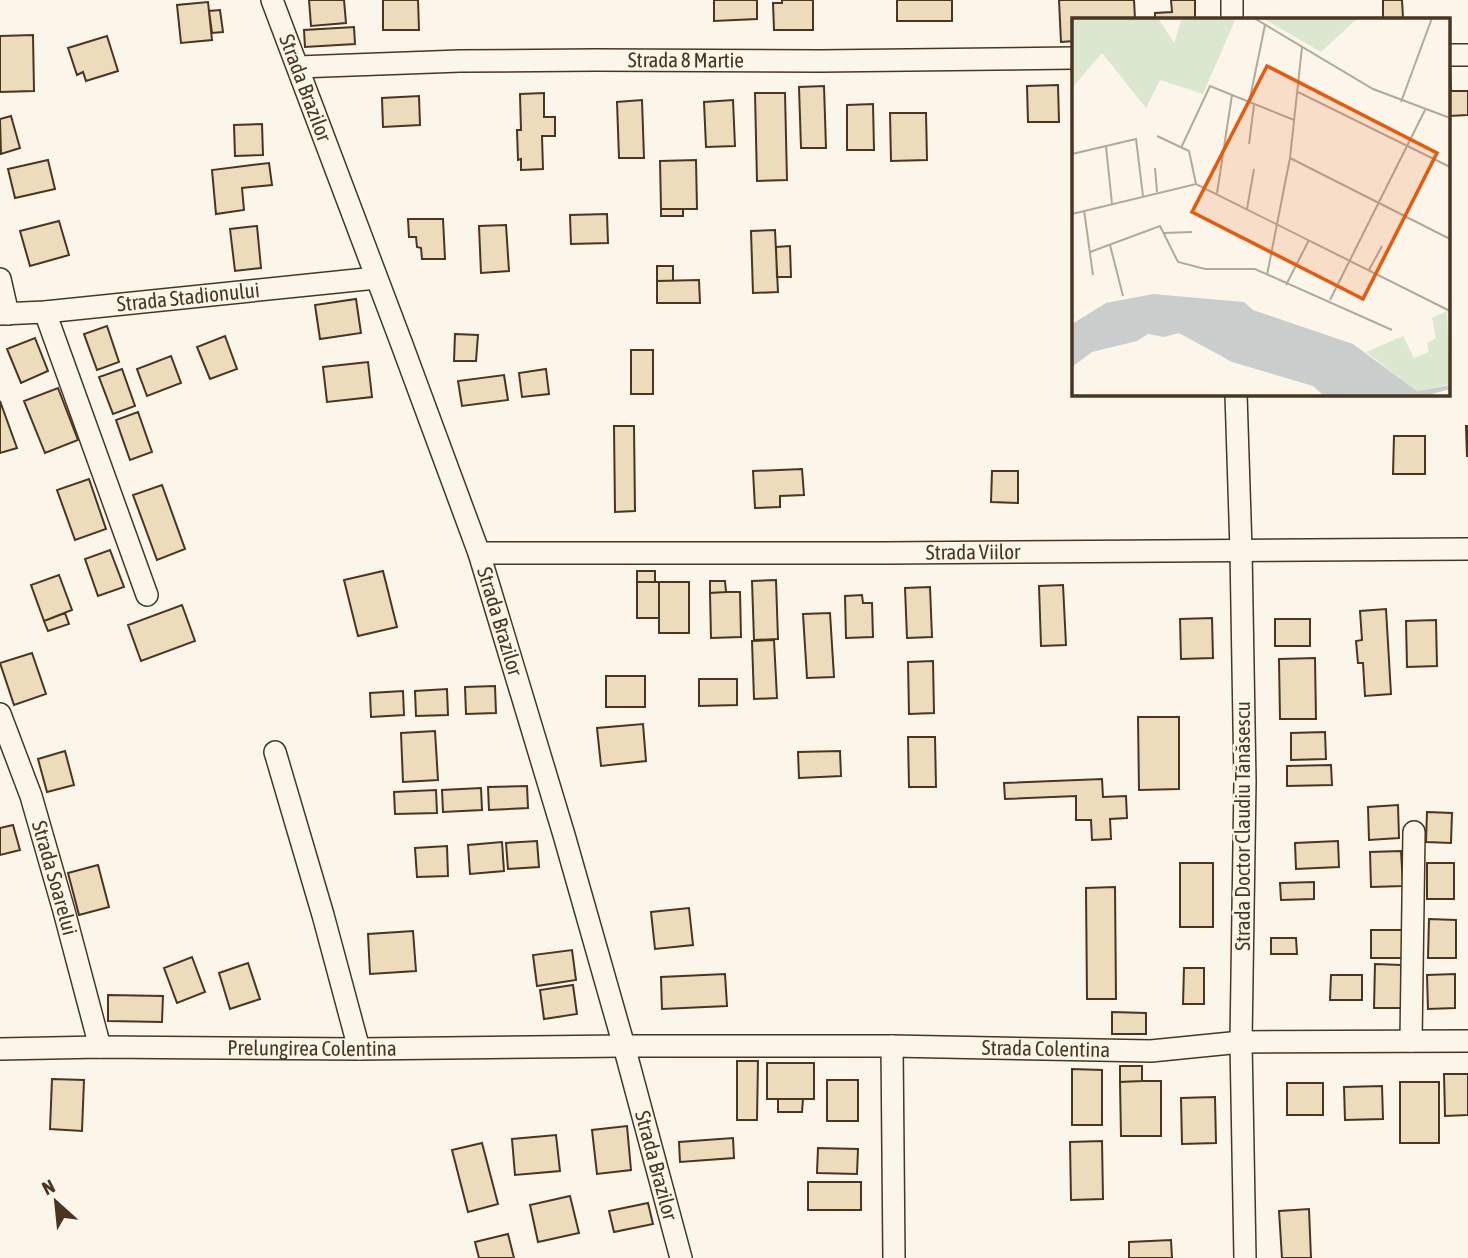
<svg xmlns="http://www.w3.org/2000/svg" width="1468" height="1258" font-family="'Asap Condensed',sans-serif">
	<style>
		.building { fill: #ecdcbc; stroke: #4a3520; stroke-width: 2 }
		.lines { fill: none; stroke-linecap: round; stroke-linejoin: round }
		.minor-casing { stroke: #4a3520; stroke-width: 24 }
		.minor { stroke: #fbf6e9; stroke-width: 21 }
		.labels { text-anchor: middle; stroke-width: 5; stroke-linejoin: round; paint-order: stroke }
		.street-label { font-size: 21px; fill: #4a3520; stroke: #fbf6e9 }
		.inset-road { fill: none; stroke: #b4a999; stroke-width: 2 }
		.view { fill: #e8590c; fill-opacity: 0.15; stroke: #e8590c; stroke-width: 3.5 }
		.inset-edge { fill: none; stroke: #4a3520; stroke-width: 3.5 }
	</style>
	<rect width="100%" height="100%" fill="#fbf6e9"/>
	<path class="building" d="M309,0h35l2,23 -35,3z
		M383,0h35l1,30h-36z
		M714,0h43v19l-43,2z
		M782,0h31v30h-39l-1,-27h9z
		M897,0h55v21h-55z
		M1059,0h75l1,19h-61v22l-13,1z
		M1171,0h24v18l-40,1v-6l17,-1z
		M1383,0h19l1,18 -20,1z
		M208,2l4,38 -31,3 -4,-38z
		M220,10l3,22 -11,1 -3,-22z
		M354,27l1,17 -50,3 -1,-17z
		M33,35l1,56 -34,1v-56z
		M107,36l11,35 -32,10 -3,-9 -6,3 -9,-27z
		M1449,69h1l1,22h17v24l-19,1z
		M1058,85l1,37h-31l-1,-36z
		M824,86l2,62h-25l-2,-61z
		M544,93v24h11v19h-13l1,33 -22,1v-11l-3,1 -1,-30h4l-1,-36z
		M755,93h30l2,87 -30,1z
		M419,96l1,29 -37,2 -1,-29z
		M642,100l2,58h-25l-2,-56z
		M733,100l2,46 -29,1 -2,-45z
		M873,104l1,46h-27v-45z
		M890,113h36l1,47 -36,1z
		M11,116l9,32 -19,6 -1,-35z
		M262,124l1,31 -28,1 -1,-31z
		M48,160l7,29 -40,9 -7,-29z
		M696,160l1,49h-36l-1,-48z
		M269,163l3,22 -30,3 2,22 -28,4 -4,-44z
		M661,209h22v7h-22z
		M607,214l1,29 -37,1 -1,-29z
		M408,219h35l2,40h-23l-1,-11 -4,-1 -1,-10h-7z
		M59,221l10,34 -39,11 -10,-35z
		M506,225l3,46 -28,2 -2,-47z
		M257,226l4,42 -26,3 -5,-42z
		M775,230l3,62 -25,1 -2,-62z
		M790,246l1,31h-14l-1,-30z
		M657,266h16v15h-16z
		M699,280l1,23h-43v-22z
		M356,299l5,34 -41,6 -5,-34z
		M107,326l12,36 -22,8 -13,-36z
		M455,334l23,1 -2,26h-22z
		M225,336l12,33 -27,10 -13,-32z
		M35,338l13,33 -27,12 -14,-34z
		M631,350h22v44h-22z
		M171,356l10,27 -34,13 -10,-27z
		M368,362l4,35 -45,5 -4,-35z
		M122,369l13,37 -22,8 -14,-37z
		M546,369l3,25 -27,3 -3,-24z
		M504,375l4,25 -46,6 -4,-25z
		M58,388l20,52 -33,13 -21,-52z
		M0,401l17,47 -17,5z
		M138,412l14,40 -22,8 -14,-40z
		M614,426h20l1,85 -20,1z
		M1466,426h2l-1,31z
		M1394,436h31v38h-32z
		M802,469l2,26 -24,1v11l-25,1 -2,-37z
		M992,471h26v32l-27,-1z
		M89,479l17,50 -31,11 -18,-50z
		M162,485l23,64 -28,11 -24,-65z
		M110,550l14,37 -26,9 -13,-37z
		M383,571l14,56 -39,9 -14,-56z
		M637,571h18v11h-18z
		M59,575l13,35 -28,11 -13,-36z
		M776,580l2,59 -24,1 -2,-59z
		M710,581h15l1,11 -16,1z
		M637,582h22v36h-22z
		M659,582h30v51h-30z
		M1063,585l3,60 -25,1 -2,-60z
		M930,587l2,50 -25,1 -2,-50z
		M726,592h14l1,45 -30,1 -1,-45z
		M862,595l1,8h9l1,34 -27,1 -1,-42z
		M182,605l13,36 -54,20 -13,-36z
		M1386,609l5,85 -26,2 -2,-33h-5l-2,-22 6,-1 -2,-29z
		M65,613l4,11 -21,7 -4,-10z
		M830,613l4,64 -27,1 -4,-64z
		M1212,618l1,40 -32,1 -1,-40z
		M1275,619h35v27h-35z
		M1436,620l1,46 -30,1 -1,-46z
		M774,640l3,58 -23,1 -2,-58z
		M32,653l14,41 -32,11 -14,-42z
		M1315,658l1,61h-36l-1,-60z
		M933,661l1,52 -25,1 -1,-52z
		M606,676h39v31h-39z
		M699,679h38v26l-38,1z
		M495,686l1,27 -30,1 -1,-27z
		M447,689l1,26 -32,1 -1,-25z
		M403,691l1,24 -33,2 -1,-24z
		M1138,717h41v72l-40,1z
		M643,724l3,37 -45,5 -4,-38z
		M435,731l3,49 -35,2 -2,-49z
		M1325,732l1,27 -35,1v-27z
		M908,737h27l1,50h-27z
		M65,751l9,34 -27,7 -9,-33z
		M840,751l1,25 -42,2 -1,-26z
		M1331,765l1,20 -45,1v-20z
		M1102,779l1,18 23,-1 1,22 -17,1 1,20 -19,1 -1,-20h-15v-24l-71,3 -1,-16z
		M527,786l1,22 -39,2 -1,-23z
		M481,788l1,22 -39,2 -1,-22z
		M436,790l1,23 -42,1 -1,-22z
		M1398,805l1,33 -30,2 -1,-33z
		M1427,812l25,1 -1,30 -25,-1z
		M13,825l7,25 -20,5v-27z
		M537,841l2,26 -31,2 -2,-26z
		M1338,841l1,26 -43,2 -1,-26z
		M502,842l2,29 -34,3 -2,-29z
		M447,846l1,30 -31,1 -2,-29z
		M1401,851l2,35 -32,1 -1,-35z
		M1180,863h33v64h-33z
		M1427,863h27v36h-27z
		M98,865l11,42 -30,8 -11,-42z
		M1314,882v17l-33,1 -1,-17z
		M1115,887l1,112h-29l-1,-111z
		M689,908l4,37 -38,4 -4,-37z
		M1429,919l27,1v38h-28z
		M1371,930h31v28h-31z
		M413,931l3,40 -46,3 -2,-40z
		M1271,938h25l1,16h-26z
		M572,950l4,30 -39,6 -4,-31z
		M192,957l13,35 -28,11 -13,-35z
		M248,963l12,36 -30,10 -11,-36z
		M1375,964l26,1v43h-27z
		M1184,968h20v36h-21z
		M725,974l2,32 -65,3 -1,-32z
		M1455,974v34l-27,1 -1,-34z
		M1331,975h31v25h-32z
		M573,985l4,29 -33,5 -4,-29z
		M108,995l55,1 -1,26 -54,-1z
		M1112,1012l34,1v21h-34z
		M737,1061h21l-1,59h-20z
		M767,1063h47v36h-47z
		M1120,1066h22v15l-22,1z
		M1072,1069l30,1v55h-30z
		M1444,1074h24v41l-23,1z
		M52,1079l32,1 -2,51 -32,-2z
		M827,1080h31v41h-31z
		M1142,1081h19v55h-40l-1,-54z
		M1400,1082h39v61h-39z
		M1287,1083h36v32h-36z
		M1382,1086l1,33 -38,1 -1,-33z
		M1215,1097l1,46 -34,1 -1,-46z
		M778,1099h25l-1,13h-24z
		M627,1126l4,44 -34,4 -5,-44z
		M556,1135l4,36 -45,4 -3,-36z
		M733,1138l1,20 -54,4 -1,-20z
		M1102,1141l1,58 -32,1 -1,-58z
		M482,1143l16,61 -30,8 -16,-62z
		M818,1148l40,1 -1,25 -40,-1z
		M808,1182h53v28h-53z
		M570,1196l9,37 -41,9 -8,-37z
		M648,1203l5,21 -39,8 -5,-21z
		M1309,1209l2,49h-29l-3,-47z
		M508,1234l6,24h-35l-4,-16z
		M1171,1240l1,18h-43v-16z"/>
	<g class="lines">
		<defs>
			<g id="minor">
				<path id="s1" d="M272,0l129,342 78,211 85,282 60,211 57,212"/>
				<path d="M1232,19v-19"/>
				<path d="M1449,55h19"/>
				<path id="s2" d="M298,67l162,-6 135,-1 225,1 254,-3"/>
				<path d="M0,279l8,35"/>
				<path d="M45,312l102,283"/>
				<path id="s3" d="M0,314l45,-2 331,-34"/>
				<path d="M1236,394l5,156 4,231 -4,261 4,216"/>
				<path id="s4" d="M479,553h407l582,-4"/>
				<path id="s5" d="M0,714l31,82 33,115 36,136"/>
				<path d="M275,752l48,163 36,134"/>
				<path d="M1411,1041l3,-209"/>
				<path d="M892,1046l2,212"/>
				<path id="s6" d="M0,1049l100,-2 259,2 265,-3h268l259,5 90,-9 227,-1"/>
			</g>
		</defs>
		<use href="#minor" class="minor-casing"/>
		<use href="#minor" class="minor"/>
	</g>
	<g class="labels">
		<g class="street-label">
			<text dy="7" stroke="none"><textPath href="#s2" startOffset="388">Strada 8 Martie</textPath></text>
			<text dy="7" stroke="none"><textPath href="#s1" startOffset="94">Strada Brazilor</textPath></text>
			<text dy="7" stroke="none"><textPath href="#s3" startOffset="189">Strada Stadionului</textPath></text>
			<text dy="7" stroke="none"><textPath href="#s4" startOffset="494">Strada Viilor</textPath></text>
			<text dy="7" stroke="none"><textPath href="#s1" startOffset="662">Strada Brazilor</textPath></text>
			<text transform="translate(1243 826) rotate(-90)" y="7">Strada Doctor Claudiu Tănăsescu</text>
			<text dy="7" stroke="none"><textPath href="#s5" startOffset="173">Strada Soarelui</textPath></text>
			<text dy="7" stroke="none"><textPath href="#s6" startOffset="312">Prelungirea Colentina</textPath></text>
			<text dy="7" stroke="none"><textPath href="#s6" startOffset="1046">Strada Colentina</textPath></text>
			<text dy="7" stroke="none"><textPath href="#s1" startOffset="1228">Strada Brazilor</textPath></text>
		</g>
	</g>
	<g transform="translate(1072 18)">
		<rect width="378" height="378" fill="#fbf6e9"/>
		<path d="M0,0h86l16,25 8,-25h54l-33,76 -43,-14 -14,28 -44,-55 -30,35zM190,0h96l-37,34zM375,293l3,73 -33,7 -51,-39 37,-16 11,22 15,-6 -2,-9 9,-5 -4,-20z" fill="#dce7d0"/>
		<path d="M81,276l91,8 9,8 100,34 64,47 33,-6v4l-25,7h-101l-11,-10 -81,-24 -53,-29 -15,4 -16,-3 -11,7 -45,11 -20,15v-43l34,-21z" fill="#c9cecd"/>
		<path class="inset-road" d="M182,0l119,71 77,29M226,74l152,75M329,84l31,-84M177,85l16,-78M85,118l32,15 7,33M177,126l5,-39M34,128l6,58M109,130l29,-62 84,34M0,136l64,-15 7,57M218,140l160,81M83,150l2,24M145,175l15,-98M175,191l7,-40M12,192l9,65M0,196l124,-30 254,127M92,215l28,-1M38,227l13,51M18,234l70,-26 18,36 27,7h50l137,61M297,252l13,-24M195,257l23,-117 12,-111M214,267l23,-45M258,282l95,-190"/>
		<path class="view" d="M195,48l170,87 -74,146 -171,-87z"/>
		<rect width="378" height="378" class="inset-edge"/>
	</g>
	<g transform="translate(56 1202) rotate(333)" stroke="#fbf6e9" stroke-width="5" paint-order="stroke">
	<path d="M0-5L12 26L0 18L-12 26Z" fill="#4a3520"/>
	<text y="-10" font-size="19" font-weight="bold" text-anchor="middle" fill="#4a3520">N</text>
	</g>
</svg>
